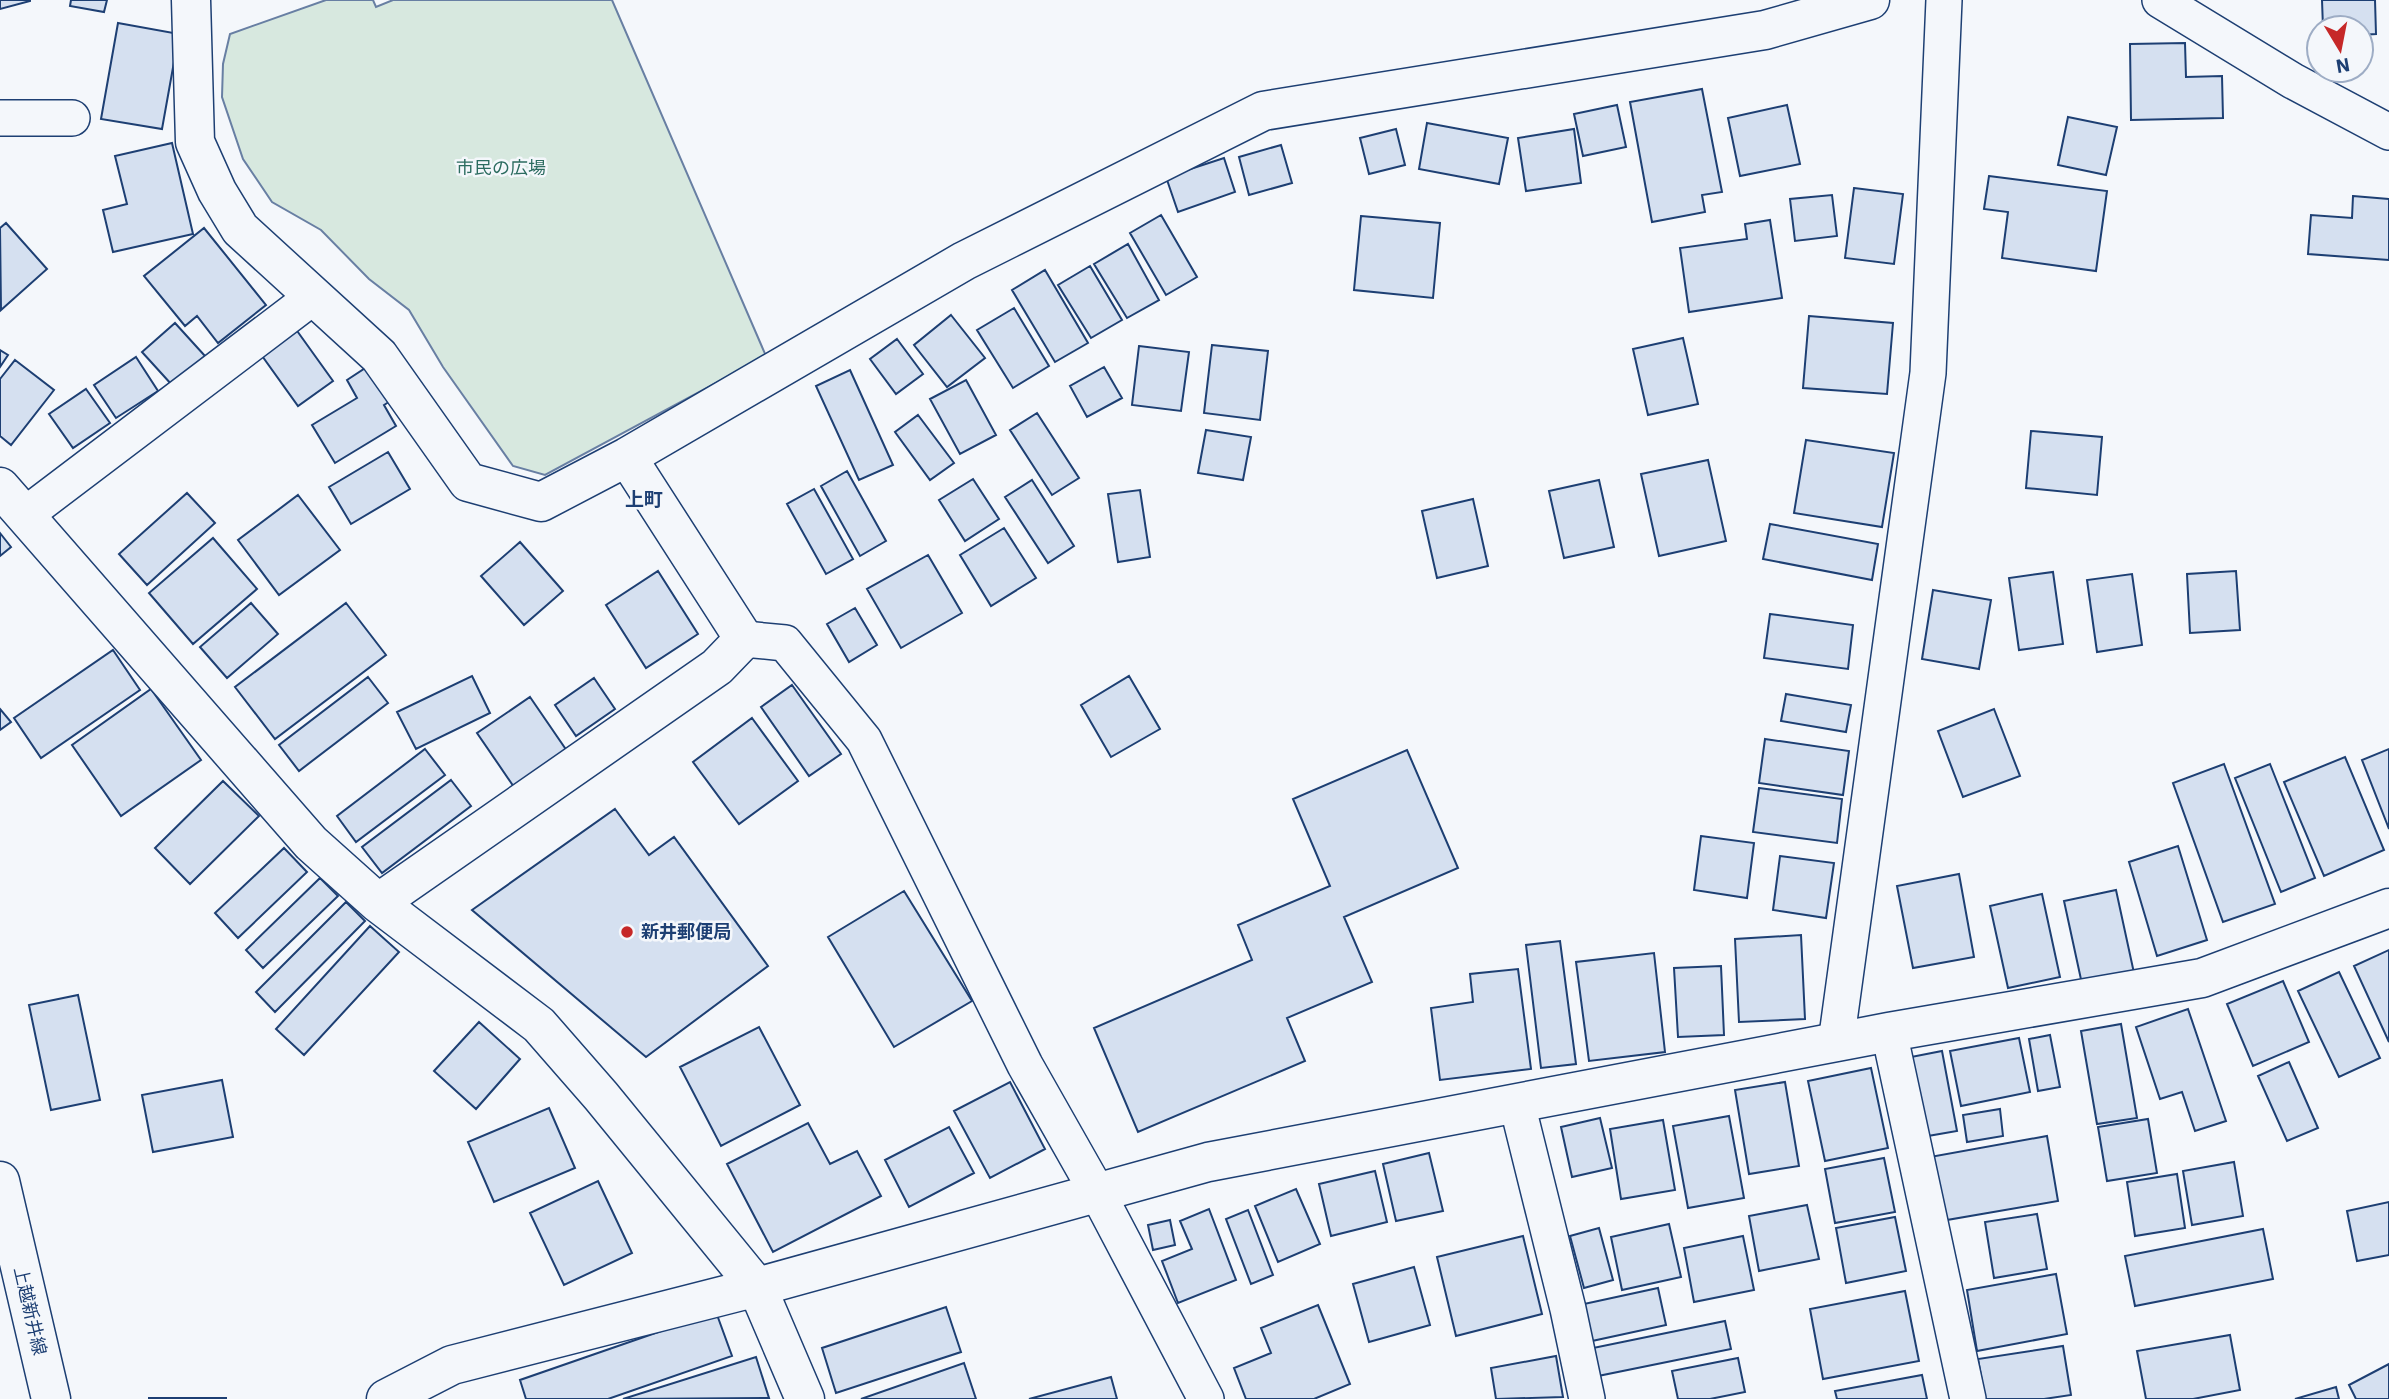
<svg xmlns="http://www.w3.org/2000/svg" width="2389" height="1399" font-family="'IBM Plex Sans','Noto Sans JP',sans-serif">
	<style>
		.green { fill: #d7e8df; stroke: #687fa3; stroke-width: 2 }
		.building { fill: #d5e0f0; stroke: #1d3f73; stroke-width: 2 }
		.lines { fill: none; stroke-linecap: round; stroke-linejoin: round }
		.minor-casing { stroke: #1d3f73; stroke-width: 38 }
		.tertiary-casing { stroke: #1d3f73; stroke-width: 41 }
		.primary-casing { stroke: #1d3f73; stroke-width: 41 }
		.minor { stroke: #f4f7fb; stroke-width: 35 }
		.tertiary { stroke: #f4f7fb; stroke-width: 38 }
		.primary { stroke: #f4f7fb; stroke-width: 38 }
		.poi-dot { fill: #c62828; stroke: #f4f7fb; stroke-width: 2.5 }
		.labels { text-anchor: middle; stroke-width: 5; stroke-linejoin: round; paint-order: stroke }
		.park-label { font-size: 18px; fill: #2c6c60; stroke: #f4f7fb }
		.poi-label { font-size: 18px; font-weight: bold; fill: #1d3f73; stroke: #f4f7fb; text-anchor: start }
		.street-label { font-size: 18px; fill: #1d3f73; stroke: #f4f7fb }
		.neighbourhood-label { font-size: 19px; font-weight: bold; fill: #1d3f73; stroke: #f4f7fb }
	</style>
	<rect width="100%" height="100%" fill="#f4f7fb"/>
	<path class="green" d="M326,0h47l3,7 17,-7h219l154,356 -221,119 -32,-9 -70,-99 -34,-57 -40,-31 -48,-49 -49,-28 -29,-43 -21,-62 1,-33 7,-30z"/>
	<path class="building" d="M0,0h30v1l-30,8z
		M71,0h36l-3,12 -34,-6z
		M2322,0h53l1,34 -15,1v-7h-38z
		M118,23l61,11 -17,95 -61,-10z
		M2185,43l1,34 36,-1 1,42 -92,2 -1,-76z
		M1702,89l20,103 -20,3 3,17 -53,10 -22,-120z
		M1617,105l9,42 -43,9 -9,-42z
		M1787,105l13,59 -60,12 -12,-58z
		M2068,117l49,10 -11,48 -48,-10z
		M1427,123l81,15 -9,46 -80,-15z
		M1396,129l9,36 -36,9 -9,-36z
		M1574,129l7,54 -55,8 -8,-53z
		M172,143l21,91 -80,18 -10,-42 24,-6 -12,-48z
		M1281,145l11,38 -43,12 -10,-38z
		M1224,158l11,34 -57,20 -12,-35z
		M1989,176l118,15 -11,80 -94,-13 6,-46 -24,-3z
		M1854,188l49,6 -9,70 -49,-6z
		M1832,195l5,41 -42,5 -5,-42z
		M2353,196l36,3v61l-81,-6 3,-39 41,3z
		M1161,215l36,62 -31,18 -36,-62z
		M1361,216l79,7 -7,75 -79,-8z
		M1770,220l12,78 -93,14 -9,-64 67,-9 -2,-15z
		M6,223l41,46 -46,41 -1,-82z
		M204,228l62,77 -48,38 -21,-27 -12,10 -41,-50z
		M1128,244l31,56 -32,18 -33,-54z
		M1090,266l32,54 -31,18 -33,-53z
		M1045,270l43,73 -33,19 -43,-72z
		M1014,308l35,58 -36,22 -36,-58z
		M951,315l34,43 -38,29 -33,-42z
		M1809,316l84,7 -6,71 -84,-6z
		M175,323l30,33 -33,29 -30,-33z
		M295,328l38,53 -35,25 -38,-53z
		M1683,338l15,66 -50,11 -15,-66z
		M897,339l26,35 -27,20 -26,-35z
		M1212,345l56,6 -8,69 -56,-7z
		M1139,346l50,6 -8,59 -49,-6z
		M0,350l8,5 -8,12z
		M136,357l22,34 -42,27 -22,-33z
		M15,360l39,30 -43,55 -11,-9v-57z
		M370,365l22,35 -8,5 12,21 -61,37 -23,-38 45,-27 -10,-18z
		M1104,367l18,31 -35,19 -17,-31z
		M850,370l43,95 -34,15 -43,-94z
		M966,380l30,55 -36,19 -30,-55z
		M86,389l24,34 -37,25 -24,-34z
		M1037,413l42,65 -27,17 -42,-65z
		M918,415l36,48 -24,17 -35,-48z
		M1206,430l45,7 -8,43 -45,-7z
		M2031,431l71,6 -5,58 -71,-7z
		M1806,440l88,13 -12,74 -88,-14z
		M388,452l22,37 -59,35 -22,-37z
		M1708,460l18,81 -67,15 -18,-82z
		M847,471l39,70 -26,15 -39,-70z
		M973,479l26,40 -34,22 -26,-41z
		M1032,480l42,66 -26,17 -43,-66z
		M1599,480l15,67 -50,11 -15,-67z
		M814,489l39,70 -27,15 -39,-70z
		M1140,490l10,67 -32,5 -10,-68z
		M187,493l28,30 -68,62 -28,-31z
		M298,495l42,55 -61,45 -41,-55z
		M1473,499l15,67 -51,12 -15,-67z
		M1770,524l108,20 -6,36 -109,-21z
		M1004,528l32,50 -45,28 -31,-51z
		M0,533l11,14 -11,9z
		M213,538l44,51 -64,55 -44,-51z
		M520,542l43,49 -39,34 -43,-49z
		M928,555l34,58 -61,35 -34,-59z
		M658,571l40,63 -52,34 -40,-63z
		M2236,571l4,59 -50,3 -3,-59z
		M2053,572l10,72 -44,6 -10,-72z
		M2132,574l10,71 -45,7 -10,-72z
		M1933,590l58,10 -12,69 -57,-10z
		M251,603l27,31 -51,44 -27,-31z
		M346,603l40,52 -111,84 -40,-52z
		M855,608l22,37 -28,17 -22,-38z
		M1770,614l83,11 -5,44 -84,-11z
		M113,650l27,40 -99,68 -27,-40z
		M472,676l18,37 -74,36 -19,-37z
		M1129,676l31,53 -49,28 -30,-52z
		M368,677l20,26 -89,68 -20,-26z
		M594,678l21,31 -39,27 -21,-31z
		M792,685l49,69 -32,22 -48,-69z
		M151,689l50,71 -80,56 -49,-71z
		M1786,694l65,11 -5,27 -65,-11z
		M530,697l37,54 -53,36 -37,-54z
		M0,709l11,13 -11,8z
		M1994,709l26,67 -57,21 -25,-66z
		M752,718l46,63 -59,43 -46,-62z
		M1765,739l84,12 -6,44 -84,-12z
		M425,749l20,26 -89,67 -19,-26z
		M2389,749v80l-27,-69z
		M1407,750l51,118 -114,49 28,65 -85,36 18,43 -167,71 -44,-104 158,-68 -14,-35 92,-39 -37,-87z
		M2345,757l39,93 -60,26 -40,-94z
		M2224,764l51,140 -52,18 -50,-139z
		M2270,764l45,114 -34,14 -46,-114z
		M451,780l20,26 -89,67 -20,-26z
		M223,781l36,35 -69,68 -35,-36z
		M1759,788l83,11 -5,44 -84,-11z
		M615,809l34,46 25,-18 94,129 -122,91 -174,-147z
		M1701,836l53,7 -7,55 -53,-8z
		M2178,846l29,94 -50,16 -28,-94z
		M284,848l23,24 -69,66 -23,-25z
		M1780,856l54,7 -8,55 -53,-8z
		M1959,874l15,83 -61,11 -16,-82z
		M320,878l18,18 -75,72 -17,-18z
		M2116,890l18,83 -52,11 -18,-83z
		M904,891l68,110 -78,46 -66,-110z
		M2042,894l18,83 -52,11 -18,-82z
		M346,902l19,19 -90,91 -19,-20z
		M370,926l29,26 -95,103 -28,-26z
		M1801,935l4,84 -66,3 -4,-83z
		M1560,941l16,123 -35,4 -15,-123z
		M2389,950v92l-35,-76z
		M1654,953l11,99 -76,9 -13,-99z
		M1721,966l3,69 -46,2 -4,-69z
		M1518,969l13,100 -91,11 -9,-72 42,-6 -3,-28z
		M2339,972l41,86 -41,19 -41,-86z
		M2283,981l26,61 -56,24 -26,-62z
		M78,995l22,105 -49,10 -22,-105z
		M2188,1009l38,112 -31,10 -13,-39 -22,7 -24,-72z
		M479,1022l41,37 -44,50 -42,-38z
		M2121,1024l16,94 -40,6 -16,-93z
		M759,1027l41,78 -79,41 -41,-79z
		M2050,1035l10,52 -22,4 -9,-52z
		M2019,1038l11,54 -69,14 -11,-55z
		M1942,1051l15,80 -35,6 -16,-79z
		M2289,1062l29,66 -31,13 -29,-65z
		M1871,1068l17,80 -63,13 -17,-80z
		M222,1080l11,57 -80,15 -11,-57z
		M1010,1082l35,67 -55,29 -36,-67z
		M1785,1082l14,84 -50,8 -14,-84z
		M549,1108l26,60 -81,34 -26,-60z
		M2000,1109l3,27 -36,6 -4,-27z
		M1729,1116l15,82 -56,10 -15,-82z
		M1600,1118l12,50 -40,9 -11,-50z
		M2148,1119l9,54 -50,8 -9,-54z
		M1663,1120l12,70 -54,9 -11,-70z
		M808,1123l22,41 27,-13 24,45 -108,56 -46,-88z
		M949,1127l25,46 -65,34 -24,-47z
		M2047,1136l11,65 -117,20 -11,-64z
		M1429,1153l14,58 -47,10 -13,-57z
		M1884,1158l11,54 -60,11 -10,-54z
		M2234,1162l9,54 -51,9 -9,-54z
		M1375,1171l12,51 -56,14 -12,-52z
		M2177,1174l8,54 -50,8 -8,-54z
		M598,1181l34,72 -68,32 -34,-72z
		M1296,1189l24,55 -42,18 -23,-56z
		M2389,1202v53l-32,6 -10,-50z
		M1807,1205l12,54 -60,12 -10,-55z
		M1209,1209l27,71 -58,23 -16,-42 30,-12 -12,-28z
		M1248,1210l25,65 -22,9 -25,-65z
		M2037,1214l10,55 -53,9 -9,-56z
		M1895,1217l11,54 -60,12 -10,-55z
		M1170,1220l5,25 -22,5 -5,-25z
		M1669,1224l12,53 -59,13 -11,-53z
		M1599,1228l14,52 -29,8 -14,-52z
		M2263,1229l10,50 -138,27 -10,-50z
		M1523,1236l19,78 -86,22 -19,-79z
		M1743,1236l11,54 -60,12 -10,-54z
		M1414,1267l16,58 -61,17 -16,-58z
		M2056,1274l11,60 -90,17 -10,-61z
		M1658,1288l8,37 -74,16 -8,-37z
		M1905,1291l14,70 -96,18 -13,-70z
		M1318,1305l32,79 -36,15h-68l-12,-31 37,-15 -10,-25z
		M946,1307l15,45 -125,41 -14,-45z
		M716,1312l16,44 -124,43h-82l-6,-19z
		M1725,1321l6,28 -133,27 -5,-28z
		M2230,1335l10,55 -47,9h-47l-9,-48z
		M2063,1346l8,49 -27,4h-59l-7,-40z
		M1556,1356l7,41 -67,2 -5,-31z
		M756,1357l13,41 -146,1z
		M1738,1358l7,34 -35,7h-32l-6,-28z
		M964,1363l12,36h-115z
		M2389,1364v35h-33l-7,-14z
		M1922,1375l5,24h-90l-2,-8z
		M1111,1377l6,22h-88z
		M2336,1387l3,12h-44z
		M149,1398h77v1h-77z"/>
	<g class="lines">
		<defs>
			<path id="minor" d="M2160,0l133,81 96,51
				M0,118h72
				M25,515l289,-219
				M744,639l41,4 79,97 161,325 72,127 109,207
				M1889,1032l79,367
				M1836,1043l92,-670 16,-373
				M1517,1104l51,205 19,90"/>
			<path id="tertiary" d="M191,0l4,142 22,49 23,38 139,127 89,126 73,20 86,-45 337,-196 299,-150 502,-81 105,-30
				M0,487l311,356 67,60 161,122 62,71 156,191 48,112
				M378,903l339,-236 27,-28 -117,-182
				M386,1399l66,-34 305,-78 451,-125 681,-130 313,-54 187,-70"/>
			<path id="primary" d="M0,1181l51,218"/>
		</defs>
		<use href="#minor" class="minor-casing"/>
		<use href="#tertiary" class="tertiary-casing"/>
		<use href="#primary" class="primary-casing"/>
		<use href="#minor" class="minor"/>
		<use href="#tertiary" class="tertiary"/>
		<use href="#primary" class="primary"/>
	</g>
	<circle class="poi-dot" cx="627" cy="932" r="7"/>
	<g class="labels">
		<g class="park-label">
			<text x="501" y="174">市民の広場</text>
		</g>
		<g class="poi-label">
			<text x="641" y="938">新井郵便局</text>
		</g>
		<g class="street-label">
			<text transform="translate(30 1311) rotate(77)" y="6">上越新井線</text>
		</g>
		<g class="neighbourhood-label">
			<text x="644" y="506">上町</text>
		</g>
	</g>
	<g transform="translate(2340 49) rotate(170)"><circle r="33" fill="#f4f7fb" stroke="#9eadc5" stroke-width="2"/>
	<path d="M0-5L12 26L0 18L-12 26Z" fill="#c62828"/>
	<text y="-10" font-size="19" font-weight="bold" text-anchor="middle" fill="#1d3f73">N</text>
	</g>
</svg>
